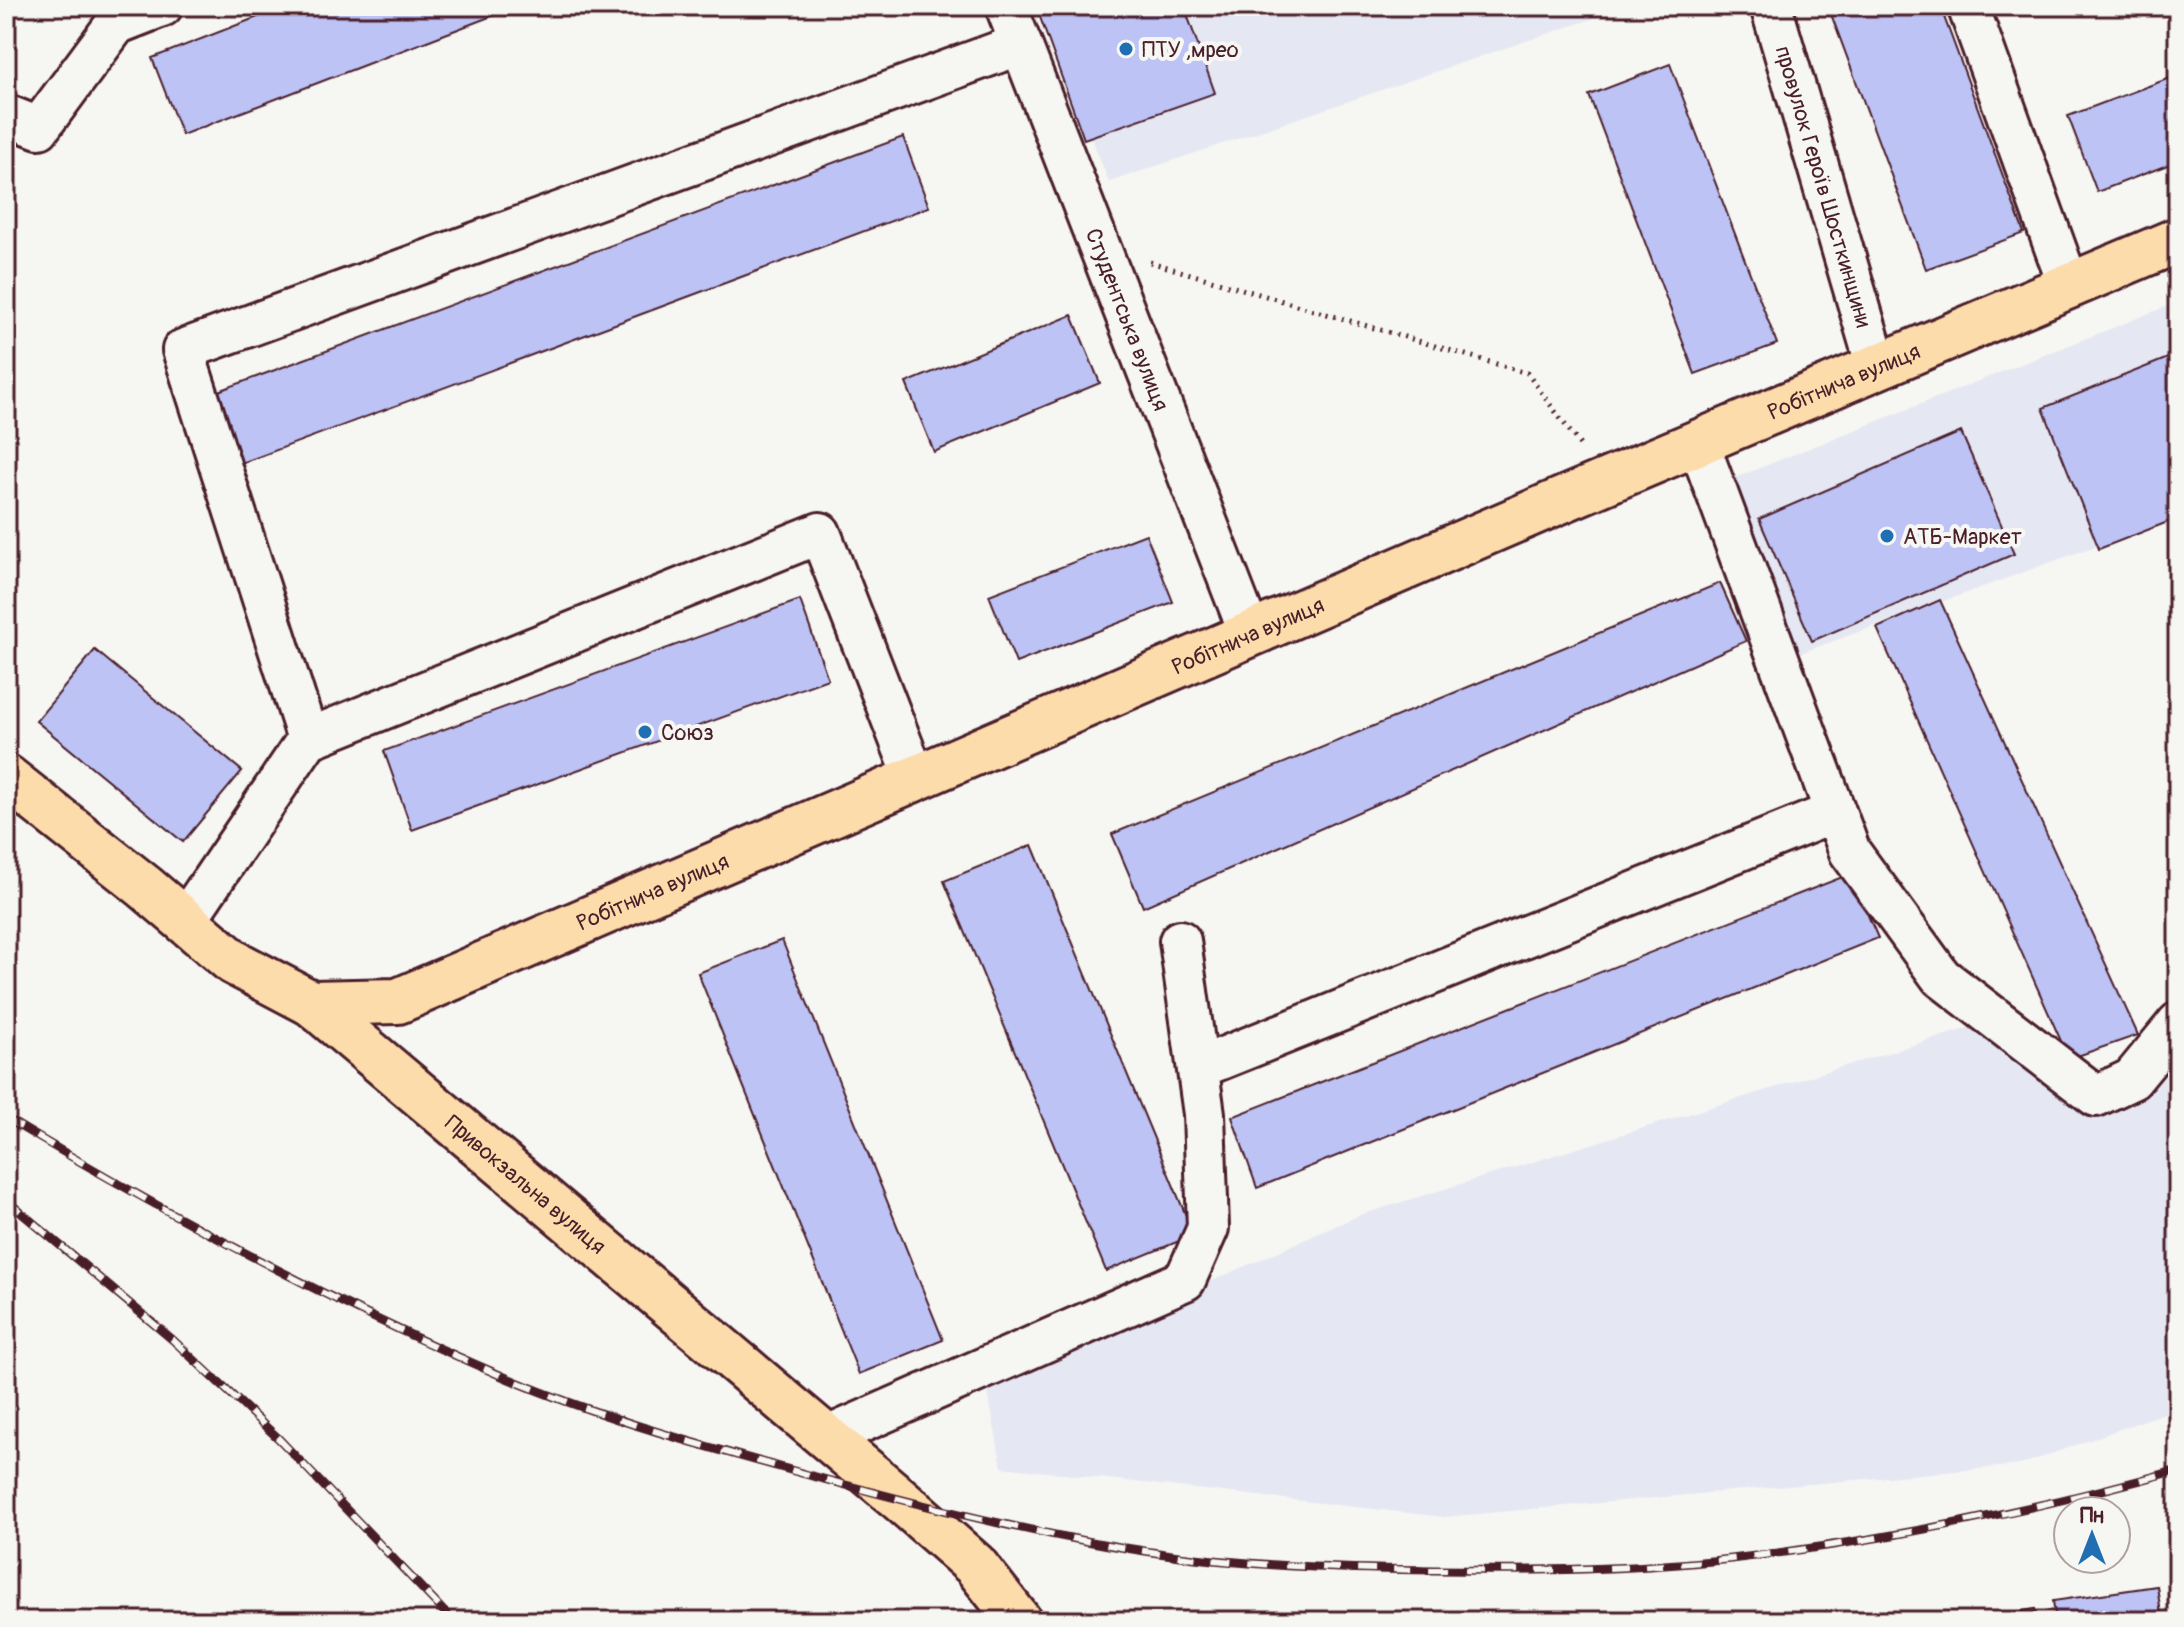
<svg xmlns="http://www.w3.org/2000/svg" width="2184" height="1627" font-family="Pangolin,sans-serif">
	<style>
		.built { fill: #e5e7f3 }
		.building { fill: #bdc3f5; stroke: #4a1f2b; stroke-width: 2 }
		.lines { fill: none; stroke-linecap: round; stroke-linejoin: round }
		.minor-casing { stroke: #4a1f2b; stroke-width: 46 }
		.major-casing { stroke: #4a1f2b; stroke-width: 50 }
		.path { stroke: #4a1f2b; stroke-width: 5; stroke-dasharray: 2 6; stroke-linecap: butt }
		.minor { stroke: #f6f6f2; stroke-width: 40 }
		.major { stroke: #fddcac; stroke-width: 44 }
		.rail-casing { stroke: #4a1f2b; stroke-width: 9 }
		.rail { stroke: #f6f6f2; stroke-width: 6; stroke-dasharray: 18; stroke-linecap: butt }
		.poi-dot { fill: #1f6fb2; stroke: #f6f6f2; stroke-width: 3 }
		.labels { text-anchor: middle; stroke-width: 8; stroke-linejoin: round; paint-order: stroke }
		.poi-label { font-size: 22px; fill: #4a1f2b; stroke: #f6f6f2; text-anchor: start }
		.street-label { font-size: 22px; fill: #4a1f2b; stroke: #f6f6f2 }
	</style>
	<rect width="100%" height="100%" fill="#f6f6f2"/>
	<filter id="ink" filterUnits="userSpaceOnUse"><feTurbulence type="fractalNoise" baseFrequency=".0125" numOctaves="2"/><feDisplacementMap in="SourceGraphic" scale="16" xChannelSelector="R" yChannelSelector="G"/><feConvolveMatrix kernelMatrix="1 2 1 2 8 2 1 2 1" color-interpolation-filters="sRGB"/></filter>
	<g filter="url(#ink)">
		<path class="built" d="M1039,6h591l-521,176z
			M2178,302v214l-394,143 -67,-174z
			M1972,1027l116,85 90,-42v338l-158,57 -576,52 -442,-50 -16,-85 374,-167z"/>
		<path class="building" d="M286,6h232l-336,129 -30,-77z
			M1036,6h148l31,87 -131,46z
			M1828,6h112l84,227 -98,36z
			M1670,64l107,280 -82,30 -106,-279z
			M2178,75v86l-81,31 -29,-76z
			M903,137l26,70 -690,257 -26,-71z
			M1072,315l28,68 -166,69 -28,-69z
			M2178,354v164l-79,31 -56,-141z
			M1961,432l53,122 -202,87 -53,-122z
			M1146,534l27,68 -157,61 -27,-68z
			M1720,583l26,58 -603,266 -31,-73z
			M800,600l28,79 -416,151 -28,-79z
			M1940,600l198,435 -69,24 -192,-431z
			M95,650l147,121 -59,71 -147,-121z
			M1032,845l162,390 -88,36 -162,-390z
			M1850,874l28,64 -621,250 -25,-71z
			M782,940l161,400 -84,34 -161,-401z
			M2157,1586l5,35h-106l-3,-20z
			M2035,1609l2,12h-72z"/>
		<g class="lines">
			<defs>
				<g id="minor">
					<path id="s1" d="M1006,6l244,628"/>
					<path id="s2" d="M1771,6l106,361"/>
					<path d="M1968,6l101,280"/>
					<path d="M6,115l33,13 77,-104 46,-18"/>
					<path d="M1698,442l152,410 91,125 155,119 36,-17 46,-56"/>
					<path d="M308,739l-125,-389 838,-306"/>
					<path d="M185,921l123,-182 512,-206 95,245"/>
					<path d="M1198,1068l637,-256"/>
					<path d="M827,1437l358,-157 23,-52 -4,-114 -24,-173"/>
				</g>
				<g id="major">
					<path id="s3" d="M6,777l139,110 88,75 78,41 591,498 73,64 44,56"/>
					<path id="s4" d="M311,1003l87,-2 1164,-501 616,-260"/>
				</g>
			</defs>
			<use href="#minor" class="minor-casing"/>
			<use href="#major" class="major-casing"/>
			<path class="path" d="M1150,262l377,111 53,72"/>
			<use href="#minor" class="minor"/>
			<use href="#major" class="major"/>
			<defs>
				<path id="rail" d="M6,1118c160,96 324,184 496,258 101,43 208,72 314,101 125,34 251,65 379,81 79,9 160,11 240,12 98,1 198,0 296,-11 151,-18 300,-48 447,-89
					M6,1200l167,140 106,99 174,182"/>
			</defs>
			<use href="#rail" class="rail-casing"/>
			<use href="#rail" class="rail"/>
		</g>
	</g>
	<g class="poi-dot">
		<circle cx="1126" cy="49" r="8"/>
		<circle cx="1887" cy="536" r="8"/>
		<circle cx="645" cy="732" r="8"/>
	</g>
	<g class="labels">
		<g class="poi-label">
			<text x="1142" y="57">ПТУ ,мрео</text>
			<text x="1903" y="544">АТБ-Маркет</text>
			<text x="661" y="740">Союз</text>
		</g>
		<g class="street-label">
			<text dy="8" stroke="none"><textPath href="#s2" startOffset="188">провулок Героїв Шосткинщини</textPath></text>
			<text dy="8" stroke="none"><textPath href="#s1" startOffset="336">Студентська вулиця</textPath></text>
			<text dy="8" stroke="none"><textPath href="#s4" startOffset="1660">Робітнича вулиця</textPath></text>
			<text dy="8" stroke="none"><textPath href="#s4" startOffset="1012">Робітнича вулиця</textPath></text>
			<text dy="8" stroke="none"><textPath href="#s4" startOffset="364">Робітнича вулиця</textPath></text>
			<text dy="8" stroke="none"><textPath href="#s3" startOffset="662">Привокзальна вулиця</textPath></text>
		</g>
	</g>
	<rect width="2184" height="1627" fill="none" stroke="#f6f6f2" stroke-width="32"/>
	<rect x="16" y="16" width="2152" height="1595" fill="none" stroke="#4a1f2b" stroke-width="3" filter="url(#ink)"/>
	<g transform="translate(2092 1535)"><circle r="38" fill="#f6f6f2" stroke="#b1a0a2" stroke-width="2"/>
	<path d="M0-6L14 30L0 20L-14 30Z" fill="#1f6fb2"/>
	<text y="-12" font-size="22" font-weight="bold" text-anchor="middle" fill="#4a1f2b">Пн</text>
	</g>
</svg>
